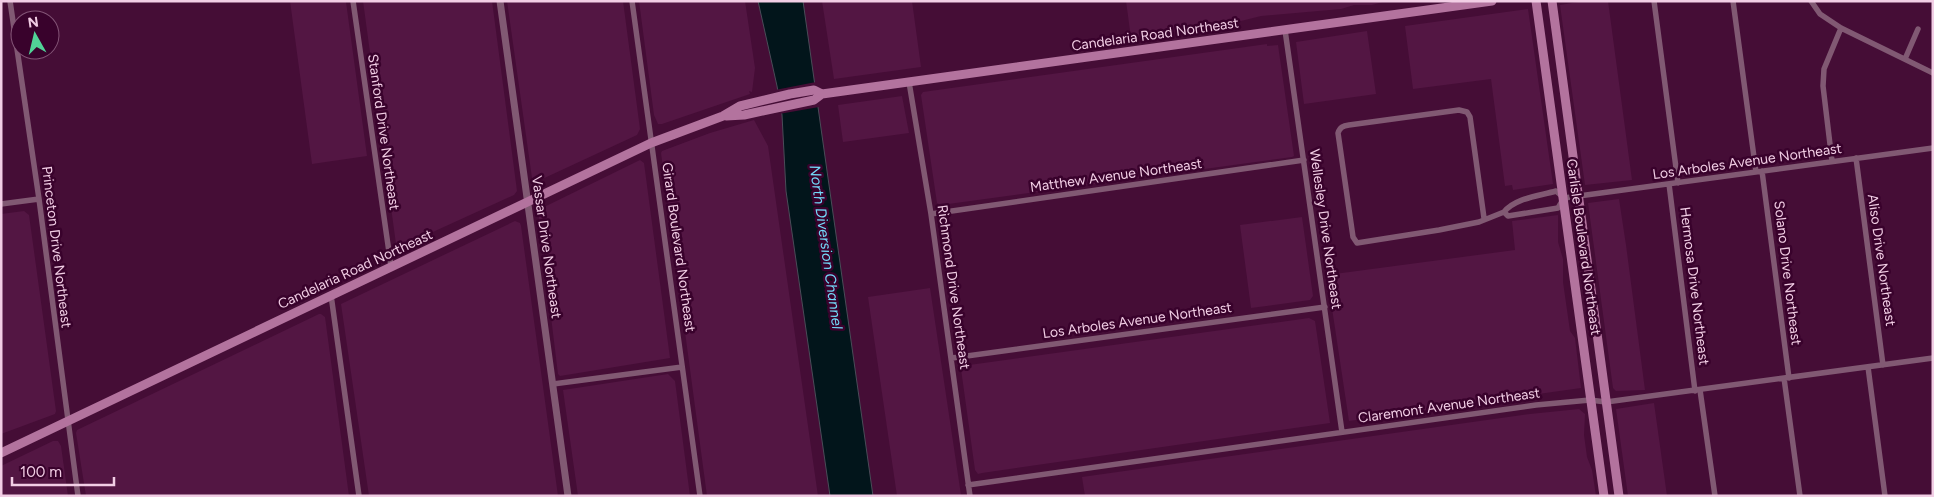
<svg xmlns="http://www.w3.org/2000/svg" width="1934" height="497" font-family="Figtree,sans-serif">
	<style>
		.built { fill: #531643 }
		.water { fill: #02151b; stroke: #4a4c58 }
		.pier { fill: #450d36 }
		.lines { fill: none; stroke-linecap: round; stroke-linejoin: round }
		.minor { stroke: #815973; stroke-width: 5.5 }
		.tertiary { stroke: #815973; stroke-width: 7 }
		.secondary { stroke: #b3739e; stroke-width: 9 }
		.labels { text-anchor: middle; stroke-width: 5; stroke-linejoin: round; paint-order: stroke }
		.street-label { font-size: 14px; fill: #f2cee5; stroke: #39022c }
		.water-label { font-size: 15px; font-style: italic; fill: #73daf9; stroke: #39022c }
	</style>
	<rect width="100%" height="100%" fill="#450d36"/>
	<path class="built" d="M290,1h58l-2,1 21,154 -55,8z
		M363,1h129l25,190 -3,4 -114,52 -4,-3z
		M507,1h116l17,128 -3,6 -99,46 -6,-3z
		M639,1h106l10,67 -3,24 -3,-1 1,3 -88,30h-4l-4,-9z
		M822,1h90l9,66 -87,12z
		M1126,1h260l-14,4h-18l-13,4 -80,7 -32,8 -31,2 -30,7 -37,5z
		M1584,1h24l24,179 -47,5 -25,-180z
		M1528,9l25,175 -40,6 -1,-5 -7,1 -14,-107 -78,10 -8,-63z
		M1367,31l9,63 -72,10 -8,-62z
		M1267,44v2l11,-1 16,111 -2,1 -351,48 -4,-2 -16,-108 2,-3z
		M902,96l7,37 -66,9 -5,-37z
		M754,120l14,26 50,350h-111l-46,-343 1,-2 48,-18z
		M640,160l4,3 26,195 -110,18 -2,-2 -20,-164z
		M1619,199l7,46 19,145 -29,1 -3,-3 -25,-185z
		M24,211l5,4 27,196 -1,3 -54,20v-220z
		M1558,215v27l5,17v23l7,49 5,7 6,50 -232,33 -22,-146 188,-25 -3,-29z
		M1302,217l11,79 -3,4 -59,8 -11,-83z
		M515,221l5,2 1,3 37,270h-189l-28,-192z
		M930,288l31,207 -64,1 -29,-199z
		M319,314h2l4,3 24,179h-263l-10,-63 1,-3z
		M1309,318l6,3 15,102 -348,50 -4,1 -3,-4 -14,-101 1,-3z
		M668,374l7,7 15,115h-112l-15,-106z
		M1654,403l13,93h-39l-12,-87z
		M1579,409l6,5 -1,21 3,22 5,13 4,26h-511l-3,-19 448,-63z
		M53,441h5l3,5 7,50h-67v-30z"/>
	<path class="water" d="M758,1h45l70,495h-43l-44,-305 -4,-76 -5,-29z"/>
	<path class="pier" d="M816,82l3,25 -40,7 -4,-24z"/>
	<g class="lines">
		<path class="minor" d="M10,1l29,198 39,297
			M353,1l38,265
			M632,1l68,495
			M1654,1l24,182
			M1733,1l23,171
			M1811,1l9,13 21,14 92,45
			M1285,30l57,402
			M1905,59l13,-30
			M909,82l22,132 39,282
			M1856,158l27,207
			M1832,161l-9,-75 1,-17 17,-41
			M1762,171l27,207
			M1669,184l26,207
			M1556,191l8,7 -6,10 -50,8 -4,-4c11,-14 35,-16 52,-21z
			M1564,198l369,-50
			M1,204l38,-5
			M931,214l373,-54
			M1484,218l-14,-101 -3,-5 -8,-2 -110,15c-6,1 -9,2 -11,8l15,104 4,6 82,-13 40,-8 25,-10
			M331,295l28,201
			M952,358l373,-51
			M1868,367l17,129
			M1784,378l16,118
			M553,384l129,-17
			M1700,390l15,106
			M968,485l568,-80 54,-5 16,2 327,-44"/>
		<path class="tertiary" d="M500,1l68,495"/>
		<path class="secondary" d="M1536,1l68,495
			M1552,1l67,495
			M726,116l18,-1 70,-15 8,-6 670,-93
			M1,453l650,-310 72,-27 17,-10 50,-12 24,-4 8,4"/>
	</g>
	<g class="labels">
		<g class="street-label">
			<text transform="translate(1155 34) rotate(-8)" y="5">Candelaria Road Northeast</text>
			<text transform="translate(384 132) rotate(82)" y="5">Stanford Drive Northeast</text>
			<text transform="translate(1747 161) rotate(-8)" y="5">Los Arboles Avenue Northeast</text>
			<text transform="translate(1116 175) rotate(-8)" y="5">Matthew Avenue Northeast</text>
			<text transform="translate(1326 229) rotate(82)" y="5">Wellesley Drive Northeast</text>
			<text transform="translate(57 247) rotate(83)" y="5">Princeton Drive Northeast</text>
			<text transform="translate(547 247) rotate(82)" y="5">Vassar Drive Northeast</text>
			<text transform="translate(679 247) rotate(82)" y="5">Girard Boulevard Northeast</text>
			<text transform="translate(1584 247) rotate(82)" y="5">Carlisle Boulevard Northeast</text>
			<text transform="translate(1882 260) rotate(82)" y="5">Aliso Drive Northeast</text>
			<text transform="translate(355 269) rotate(-25)" y="5">Candelaria Road Northeast</text>
			<text transform="translate(1788 273) rotate(83)" y="5">Solano Drive Northeast</text>
			<text transform="translate(1695 286) rotate(83)" y="5">Hermosa Drive Northeast</text>
			<text transform="translate(954 287) rotate(82)" y="5">Richmond Drive Northeast</text>
			<text transform="translate(1137 320) rotate(-8)" y="5">Los Arboles Avenue Northeast</text>
			<text transform="translate(1449 405) rotate(-8)" y="5">Claremont Avenue Northeast</text>
		</g>
		<g class="water-label">
			<text transform="translate(826 247) rotate(82)" y="5">North Diversion Channel</text>
		</g>
	</g>
	<rect width="1934" height="497" fill="none" stroke="#f2cee5" stroke-width="5"/>
	<g transform="translate(35 35) rotate(352)"><circle r="24" fill="#39022c" stroke="#835476"/>
	<path d="M0-4L9 19L0 12L-9 19Z" fill="#51d397"/>
	<text y="-8" font-size="14" font-weight="bold" text-anchor="middle" fill="#f2cee5">N</text>
	</g>
	<path d="M12 477v8h102v-8" fill="none" stroke="#f2cee5" stroke-width="2.5"/>
	<text x="20" y="477" font-size="15" fill="#f2cee5" stroke="#39022c" stroke-width="4" paint-order="stroke">100 m</text>
</svg>
